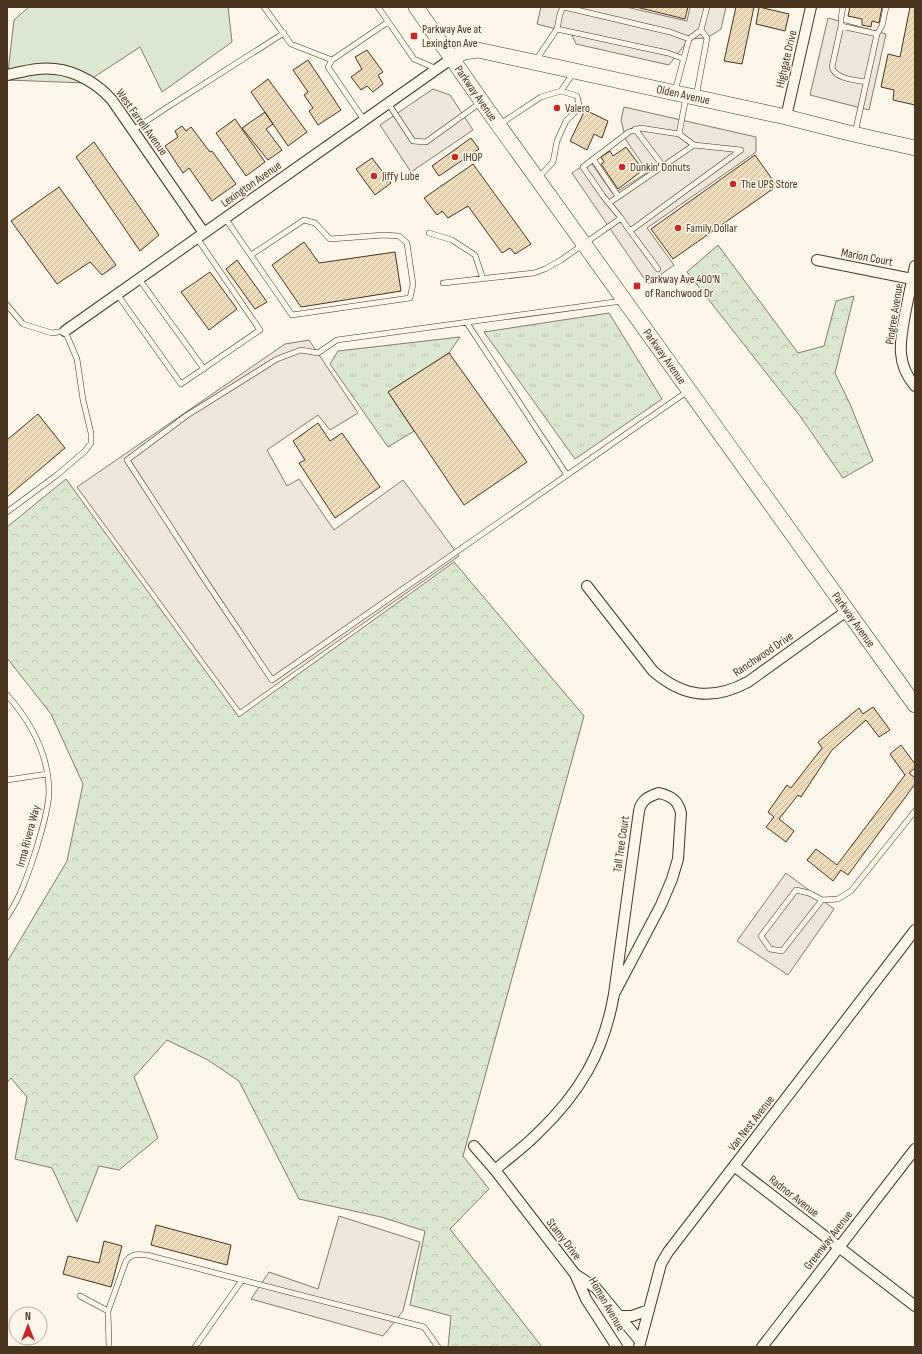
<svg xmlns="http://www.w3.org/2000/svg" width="922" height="1354" font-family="'Sofia Sans Condensed',sans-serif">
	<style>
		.grass { fill: url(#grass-tufts); stroke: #887966 }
		.forest { fill: url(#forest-crowns); stroke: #887966 }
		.green { fill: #dce7d0; stroke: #887966 }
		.parking { fill: #ede7d9; stroke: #887966 }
		.building { fill: url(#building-hatch); stroke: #4a3520 }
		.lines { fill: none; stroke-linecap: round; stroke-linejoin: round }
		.service-casing { stroke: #4a3520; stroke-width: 6 }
		.minor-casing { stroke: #4a3520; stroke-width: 12 }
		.secondary-casing { stroke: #4a3520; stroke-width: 16 }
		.service { stroke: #fbf6e9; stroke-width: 5 }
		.minor { stroke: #fbf6e9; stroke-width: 10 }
		.secondary { stroke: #fbf6e9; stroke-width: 15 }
		.poi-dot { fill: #c62828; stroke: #fbf6e9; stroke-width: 1.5 }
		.labels { text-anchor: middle; stroke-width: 3; stroke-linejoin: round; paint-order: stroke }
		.poi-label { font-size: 12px; fill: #4a3520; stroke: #fbf6e9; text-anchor: start }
		.street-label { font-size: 12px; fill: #4a3520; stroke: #fbf6e9 }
	</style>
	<defs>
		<pattern id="grass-tufts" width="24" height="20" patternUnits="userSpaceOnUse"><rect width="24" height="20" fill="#dce7d0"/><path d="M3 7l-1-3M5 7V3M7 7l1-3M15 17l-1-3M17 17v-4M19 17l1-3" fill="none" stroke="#bec7b2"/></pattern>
		<pattern id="forest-crowns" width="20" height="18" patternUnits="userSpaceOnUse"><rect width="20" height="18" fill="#dce7d0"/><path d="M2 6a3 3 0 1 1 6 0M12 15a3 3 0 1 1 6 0" fill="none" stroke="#bec7b2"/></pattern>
		<pattern id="building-hatch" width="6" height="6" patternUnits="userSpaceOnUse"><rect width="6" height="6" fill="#ecdcbc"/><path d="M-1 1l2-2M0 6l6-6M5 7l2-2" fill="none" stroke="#ccbda1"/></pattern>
	</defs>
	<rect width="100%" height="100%" fill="#fbf6e9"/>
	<path class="grass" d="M609,313l53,86 -87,60 -91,-127z
		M460,337l-11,16 -61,39 26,39 -26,16 -58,-83 8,-13z"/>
	<path class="forest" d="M718,245l80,108 26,-7 12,-45 18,-5 -19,77 15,31 23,57 -30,17 -43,-62 -113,-144z
		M66,479l173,238 215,-155 130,154 -121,440 26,33 -39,40 92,118h-94l3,-31 -41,-11 15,-74 -44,-14 -82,-18 -60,-118 -31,-21 -41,-20 -33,37 24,61 -39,32 -20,-4 -22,56 -25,-54 -37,-9 12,-62 -16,-19 -4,5v-121l60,-101 16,-77 -32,-70 -44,-56v-131z"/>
	<path class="green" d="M29,7h199l4,35 -70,50 -22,-45 -55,36 -78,-3 7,-60z"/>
	<path class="parking" d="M541,7h85l61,14 3,-14h36l-5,22 -14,9 -18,1 -20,26 -93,-21 -5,-11 -34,-9z
		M828,18l58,16 -17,76 -59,-15z
		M433,89l17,6 23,35 -62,42 -31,-47z
		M624,107l132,30v15l-109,76 27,37 -26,19 -76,-111 18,-12 23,33 35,-22 -22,-32 -5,-20z
		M309,340l49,73 -28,17 -12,-15 -51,35 20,36 12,-7 35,51 69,-50 56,76 -219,154 -163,-223 208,-143z
		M786,873l48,36 -46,66 -51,-34z
		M339,1216l81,26 -17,69 -20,25 -132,-37 18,-27 49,17z"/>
	<path class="building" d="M636,7h52l-3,12z
		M736,7h18l-12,57 -18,-3z
		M759,7l30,7 -4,17 -29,-7z
		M850,7h32l-3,16 -7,-2 -1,6 -9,-2v-6l-14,-3z
		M910,7h5v98l-22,-5 1,-10 -13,-3 7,-33 12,3z
		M367,50l16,22 -5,3 5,9 -10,8 -6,-6 -6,4 -10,-13 11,-8 -7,-12z
		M308,60l33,50 -23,15 -9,-14 4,-3 -9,-13 4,-3 -15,-22z
		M268,79l39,53 -19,14 -37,-54z
		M585,110l23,11 -6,17 -8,-4 -7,16 -17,-9z
		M265,112l8,12 -7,5 16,21 -14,10 -26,-32z
		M235,119l30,43 -19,14 -30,-43z
		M182,126l4,5 5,-4 19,25 2,-1 24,33 -24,17 -23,-33 -6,5 -18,-27 13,-9 -3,-6z
		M471,138l8,11 -40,27 -7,-10z
		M94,142l65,93 -19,16 -64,-94z
		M626,147l17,23 -25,19 -17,-25 3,-2 -3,-5 9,-6 3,5z
		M755,155l22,31 -104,73 -22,-30z
		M372,158l19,25 -16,12 -19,-26z
		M473,164l58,80 -16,10 -5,-6 -8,5 -34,-47 -20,12 -6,-7 -5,4 -13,-17z
		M59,187l57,78 -14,10 -12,-13 -33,22 -46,-63z
		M304,242l15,21 76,-11 6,39 -100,16 -29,-42z
		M237,260l30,42 -12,7 -29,-40z
		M210,272l27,37 -28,21 -28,-38z
		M449,353l78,109 -63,43 -76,-113z
		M38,414l27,34 -58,49v-57z
		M318,423l12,18 12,-8 38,54 -45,31 -36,-55 6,-3 -12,-19z
		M873,707l17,23 -11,7 -13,-17 -34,30 -31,47 -3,-2 -19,24 15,12 -8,11 -20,-15 8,-10 -6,-5 19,-27 4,3 31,-40 -4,-6 41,-34 4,6z
		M901,745l14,19v4l-6,5 6,5v6l-67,91 -7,-5 -8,11 -26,-21 9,-11 21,16 68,-90 -15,-21z
		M156,1225l75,20 -4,20 -76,-20z
		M104,1241l18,5 -11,41 -48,-13 5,-18 31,7z"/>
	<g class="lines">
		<defs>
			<path id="service" d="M264,7l27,37 41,16
				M378,7l36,52 23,10
				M563,7l-3,7 -3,15 111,24 16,6
				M564,7l106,25 19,7
				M841,26v-8l2,-11
				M701,30l6,-23
				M877,34l5,-8 4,-19
				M536,60l21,-31
				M561,91l13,-19
				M675,91l14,-52 12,-9 6,8 -11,59
				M388,103l25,38 13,1 54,-39
				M364,120l-36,-53 4,-7 56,-38
				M500,124l41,-27 20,-6 16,5 2,9 -4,7 -9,9 -9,20 -4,21 -14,15
				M635,129l28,37
				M133,130l30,-20 121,-77
				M855,133l22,-99 -36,-8 -9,41c3,12 23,13 34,15
				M593,159l25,37
				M609,203l85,-58
				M225,218l67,97 118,-17 3,-14 -6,-41 -8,-7 -15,-1 -54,4 -15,-16 -11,-3 -53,35
				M621,218l-18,-22 -20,-29 46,-35 11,-4 39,6
				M630,231l28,38
				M429,233l23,7 23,15 8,24
				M139,279l65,90
				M443,283l91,-10 11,-4 16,-9 60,-42 9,13 111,-81 -47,-5 -15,-11 7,-37
				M117,294l64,90 79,-54 -63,-92
				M622,301l-285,39 -19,13 -17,-3 -24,9 -91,57 -59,44 78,120 67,100 416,-289
				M7,305l16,19 29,9 13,-2 12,28 6,41 8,33v10l-6,8 -28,24 -50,37
				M467,323l100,152
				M7,695c25,28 42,60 42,98 -1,20 -8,39 -13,57 -8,24 -15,46 -29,67
				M7,780l40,-6
				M822,900l-40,51 -12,-2 -9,-13 35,-46 13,3 13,7 16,-1 13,-8 64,-80
				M80,1296l28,15 1,36
				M108,1311l18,-50c6,-8 13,-7 21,-6l95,25
				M195,1347l47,-67 182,47 14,20"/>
			<path id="minor" d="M7,75c10,-2 20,-5 31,-6 29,-3 55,10 74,31l92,133
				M786,117l25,-110
				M817,260l95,19
				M915,266c-3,14 -6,29 -9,43 -5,28 -12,53 9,77
				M65,331l386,-272
				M587,586l66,85c30,26 59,30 95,11l100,-72
				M659,793c12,3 19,7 22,20l-3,46 -6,20 -11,26 -47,89 25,-183c2,-11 10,-15 20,-18z
				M474,1146l21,24 80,104 21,14 44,53
				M734,1166l181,140
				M495,1170c14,-12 29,-23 42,-36 43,-41 67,-82 77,-140
				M575,1274l11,25 31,48
				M619,1316h13l17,-6
				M639,1347l22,-83 7,-12 247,-322
				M762,1347l153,-198"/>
			<g id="secondary">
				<path id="s1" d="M416,7l71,102 428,596"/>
				<path id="s2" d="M451,59l13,-7 14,-2 308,67 63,16 66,15"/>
			</g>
		</defs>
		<use href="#service" class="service-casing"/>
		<use href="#minor" class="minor-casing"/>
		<use href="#secondary" class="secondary-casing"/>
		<use href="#service" class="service"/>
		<use href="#minor" class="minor"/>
		<use href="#secondary" class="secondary"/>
	</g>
	<g class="poi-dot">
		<rect x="410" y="32" width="8" height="8" rx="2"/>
		<circle cx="557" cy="108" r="4"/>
		<circle cx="455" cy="157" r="4"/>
		<circle cx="622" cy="167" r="4"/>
		<circle cx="374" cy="176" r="4"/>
		<circle cx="733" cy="184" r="4"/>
		<circle cx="678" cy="228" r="4"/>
		<rect x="633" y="282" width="8" height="8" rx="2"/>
	</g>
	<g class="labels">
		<g class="poi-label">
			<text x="422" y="33">Parkway Ave at<tspan x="422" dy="14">Lexington Ave</tspan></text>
			<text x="565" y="112">Valero</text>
			<text x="463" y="161">IHOP</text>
			<text x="630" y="171">Dunkin' Donuts</text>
			<text x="382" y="180">Jiffy Lube</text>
			<text x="741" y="188">The UPS Store</text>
			<text x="686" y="232">Family Dollar</text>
			<text x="645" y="283">Parkway Ave 400'N<tspan x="645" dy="14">of Ranchwood Dr</tspan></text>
		</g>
		<g class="street-label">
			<text transform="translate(786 59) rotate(-77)" y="4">Highgate Drive</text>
			<text dy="4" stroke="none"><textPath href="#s1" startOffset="105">Parkway Avenue</textPath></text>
			<text dy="4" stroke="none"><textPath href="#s2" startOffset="239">Olden Avenue</textPath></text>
			<text transform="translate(142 122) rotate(54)" y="4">West Farrell Avenue</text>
			<text transform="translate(251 184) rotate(-35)" y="4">Lexington Avenue</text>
			<text transform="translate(867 257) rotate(11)" y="4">Marion Court</text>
			<text transform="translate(894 314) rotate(-81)" y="4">Pingree Avenue</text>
			<text dy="4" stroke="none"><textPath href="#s1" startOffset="429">Parkway Avenue</textPath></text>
			<text dy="4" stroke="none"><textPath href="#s1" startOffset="753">Parkway Avenue</textPath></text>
			<text transform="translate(763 654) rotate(-34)" y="4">Ranchwood Drive</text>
			<text transform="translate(28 836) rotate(-75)" y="4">Irma Rivera Way</text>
			<text transform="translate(621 844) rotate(-82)" y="4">Tall Tree Court</text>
			<text transform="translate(751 1123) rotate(-52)" y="4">Van Nest Avenue</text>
			<text transform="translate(794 1196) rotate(38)" y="4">Radnor Avenue</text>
			<text transform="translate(564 1239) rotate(52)" y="4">Stamy Drive</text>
			<text transform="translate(828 1240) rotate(-52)" y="4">Greenway Avenue</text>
			<text transform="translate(607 1304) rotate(60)" y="4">Homan Avenue</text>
		</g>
	</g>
	<rect width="922" height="1354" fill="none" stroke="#4a3520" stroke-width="16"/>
	<g transform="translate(28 1326)"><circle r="19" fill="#fbf6e9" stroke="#b4a999"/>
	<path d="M0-3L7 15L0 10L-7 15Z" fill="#c62828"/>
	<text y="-6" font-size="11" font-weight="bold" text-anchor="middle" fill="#4a3520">N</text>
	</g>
</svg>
